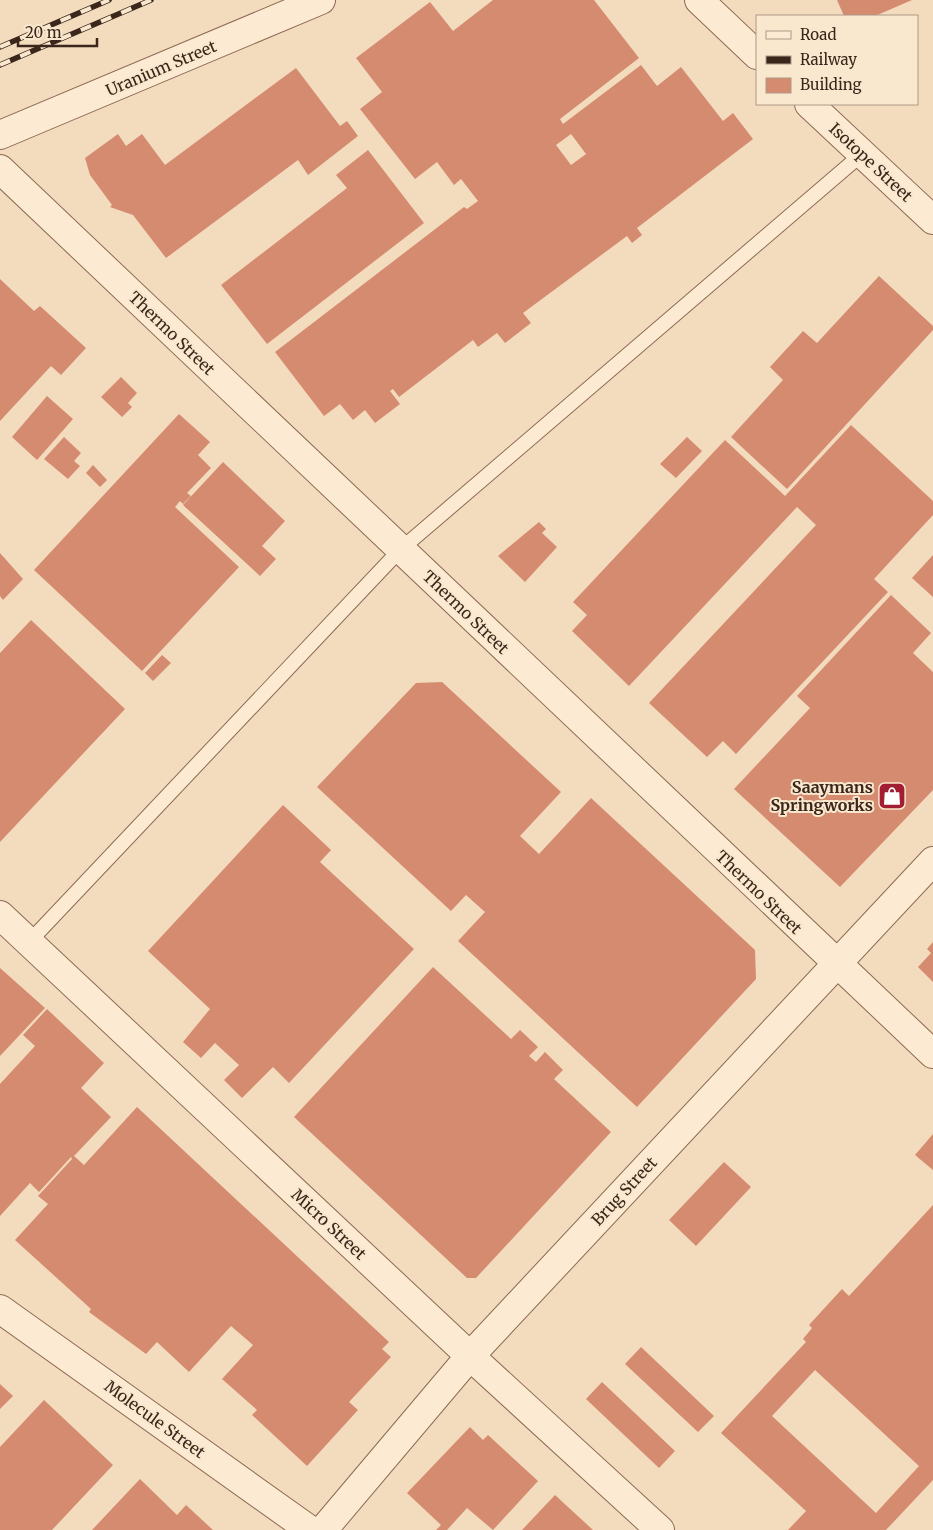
<svg xmlns="http://www.w3.org/2000/svg" width="933" height="1530" font-family="Merriweather,serif">
	<style>
		.building { fill: #d58b6f; fill-rule: evenodd }
		.lines { fill: none; stroke-linecap: round; stroke-linejoin: round }
		.lane-casing { stroke: #8d6a54; stroke-width: 16 }
		.street-casing { stroke: #8d6a54; stroke-width: 30 }
		.lane { stroke: #fdead2; stroke-width: 14 }
		.street { stroke: #fdead2; stroke-width: 28 }
		.rail-casing { stroke: #3b261b; stroke-width: 5.5 }
		.rail { stroke: #f9e7ce; stroke-width: 4; stroke-dasharray: 11; stroke-linecap: butt }
		.labels { text-anchor: middle; stroke-width: 4; stroke-linejoin: round; paint-order: stroke }
		.street-label { font-size: 16px; fill: #3b261b; stroke: #f9e7ce }
		.poi-label { font-size: 16px; font-weight: bold; fill: #3b261b; stroke: #f9e7ce; text-anchor: end }
	</style>
	<rect width="100%" height="100%" fill="#f3dbbe"/>
	<path class="building" d="M493,0h101l45,58 -79,61 3,5 78,-59 16,21 24,-19 42,54 10,-8 20,26 -116,89 5,7 -10,8 -5,-7 -104,77 8,10 -26,20 -8,-10 -19,14 -5,-7 -74,57 -6,-8 -3,2 10,13 -25,19 -10,-13 -12,10 -13,-16 -16,12 -49,-64 189,-145 3,2 11,-8 -17,-22 -7,6 -17,-23 -22,17 -55,-70 22,-17 -26,-34 74,-56 23,29zM571,134l15,20 -15,11 -15,-20z
		M837,0h75l-37,16h-31z
		M296,68l44,58 7,-5 11,15 -50,39 -10,-15 -132,98 -33,-43 -23,-8 2,-2 -22,-30 -5,-17 33,-24 8,12 16,-12 23,31z
		M368,150l56,73 -157,121 -46,-59 126,-97 -11,-13z
		M879,276l54,50v4l-146,159 -56,-52 52,-57 -13,-13 33,-36 14,12z
		M0,279l34,32 6,-5 46,42 -25,27 -10,-9 -51,55z
		M121,377l16,16 -9,10 4,4 -10,10 -21,-20z
		M47,396l26,23 -36,41 -25,-23z
		M179,414l31,28 -12,13 13,13 -24,25 4,3 -8,8 -3,-3 -5,6 64,60 -97,104 -108,-101z
		M851,425l82,76v14l-59,64 14,13 -152,162 -13,-13 -16,16 -58,-54 167,-178 -19,-18 -168,179 -57,-55 15,-16 -14,-13 152,-162 60,56z
		M64,437l17,16 -7,8 6,5 -12,13 -24,-20z
		M687,437l15,14 -26,27 -16,-14z
		M223,462l62,59 -23,25 14,13 -16,17 -77,-71z
		M93,465l14,15 -7,7 -14,-14z
		M539,522l7,7 -4,4 15,14 -32,35 -27,-26z
		M0,553l23,26 -20,21 -3,-4z
		M933,555v42l-21,-19z
		M891,595l40,38 -18,20 20,19v118l-93,97 -106,-98 76,-81 -13,-12z
		M31,620l94,89 -125,133v-189z
		M162,655l9,8 -18,18 -8,-8z
		M442,682l119,110 -41,44 19,18 52,-56 164,152 1,29 -119,128 -179,-166 27,-29 -19,-17 -15,16 -134,-124 99,-104z
		M283,805l48,45 -11,12 94,87 -125,134 -16,-16 -31,31 -18,-18 15,-15 -24,-22 -14,15 -18,-16 27,-33 -62,-58z
		M933,942v40l-15,-15 13,-14 -4,-4z
		M433,967l78,72 9,-9 18,17 -9,9 7,6 9,-10 18,18 -9,9 57,53 -135,146h-9l-173,-161z
		M0,968l45,40 -45,48z
		M47,1009l57,54 -23,25 30,29 -37,39 10,9 53,-58 252,235 -7,7 9,8 -42,45 9,8 -51,56 -55,-51 5,-5 -35,-31 31,-34 -22,-19 -42,46 -32,-30 -11,12 -57,-42 2,-3 -76,-69 33,-36 -10,-8 34,-37 -1,-2 -32,35 -9,-9 -30,33v-132l35,-38 -12,-11z
		M933,1134v36l-18,-15z
		M724,1162l27,25 -55,59 -27,-26z
		M933,1205v275l-47,50h-98l18,-19 -85,-78 85,-91 -3,-3 9,-11 -3,-3 33,-36 7,7zM815,1370l104,96 -43,47 -104,-97z
		M641,1347l73,69 -16,16 -73,-68z
		M602,1382l73,69 -16,17 -73,-69z
		M0,1384l13,12 -13,13z
		M44,1400l69,65 -61,65h-52v-83z
		M470,1427l13,13 5,-5 50,46 -45,49 -26,-22 -20,22h-11l5,-5 -34,-32z
		M140,1479l37,36 9,-10 27,25h-121z
		M555,1495l38,35h-71z"/>
	<g class="lines">
		<defs>
			<path id="lane" d="M29,942l371,-392 462,-396"/>
			<path id="street" d="M699,0l58,55
				M809,104l124,116
				M0,135l321,-135
				M0,169l933,885
				M0,915l470,441 190,174
				M0,1309l310,221
				M323,1530l147,-174 463,-495"/>
		</defs>
		<use href="#lane" class="lane-casing"/>
		<use href="#street" class="street-casing"/>
		<use href="#lane" class="lane"/>
		<use href="#street" class="street"/>
		<defs>
			<path id="rail" d="M0,47l109,-47
				M0,65l151,-65"/>
		</defs>
		<use href="#rail" class="rail-casing"/>
		<use href="#rail" class="rail"/>
	</g>
	<defs>
		<symbol id="shop-square" viewBox="-11 -11 22 22"><rect x="-9" y="-9" width="18" height="18" rx="4" fill="#a31d32" stroke="#f9e7ce"/><path d="M-5-2.5h2.3a2.7 3.5 0 0 1 5.4 0H5L5.5 6h-11ZM-1.5-2.5h3a1.5 2.3 0 0 0-3 0Z" fill="#fff"/></symbol>
	</defs>
	<g fill-rule="evenodd">
		<use href="#shop-square" x="876" y="780" width="32" height="32"/>
	</g>
	<g class="labels">
		<g class="street-label">
			<text transform="translate(161 68) rotate(-23)" y="6">Uranium Street</text>
			<text transform="translate(871 162) rotate(43)" y="6">Isotope Street</text>
			<text transform="translate(172 333) rotate(44)" y="6">Thermo Street</text>
			<text transform="translate(466 612) rotate(44)" y="6">Thermo Street</text>
			<text transform="translate(759 892) rotate(44)" y="6">Thermo Street</text>
			<text transform="translate(624 1191) rotate(-47)" y="6">Brug Street</text>
			<text transform="translate(329 1224) rotate(43)" y="6">Micro Street</text>
			<text transform="translate(155 1419) rotate(36)" y="6">Molecule Street</text>
		</g>
		<g class="poi-label">
			<text x="873" y="793">Saaymans<tspan x="873" dy="18">Springworks</tspan></text>
		</g>
	</g>
	<rect x="756" y="15" width="162" height="90" fill="#f9e7ce" stroke="#ad9a86"/>
	<rect x="766" y="31" width="25" height="8" fill="#fdead2" stroke="#ad9a86"/>
	<text x="800" y="40" font-size="15" fill="#3b261b">Road</text>
	<rect x="766" y="56" width="25" height="8" fill="#3b261b" stroke="#ad9a86"/>
	<text x="800" y="65" font-size="15" fill="#3b261b">Railway</text>
	<rect x="766" y="78" width="25" height="15" fill="#d58b6f" stroke="#ad9a86"/>
	<text x="800" y="90" font-size="15" fill="#3b261b">Building</text>
	<path d="M18 38v8h79v-8" fill="none" stroke="#3b261b" stroke-width="2.5"/>
	<text x="25" y="38" font-size="15" fill="#3b261b" stroke="#f9e7ce" stroke-width="4" paint-order="stroke">20 m</text>
</svg>
